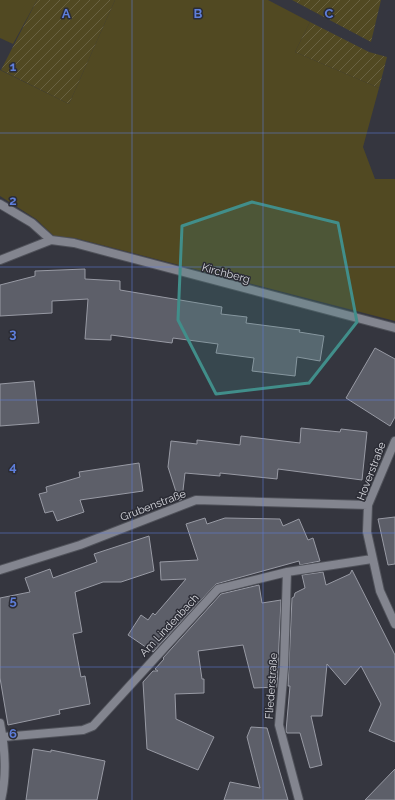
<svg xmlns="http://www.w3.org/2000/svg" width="395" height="800" font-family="Raleway,sans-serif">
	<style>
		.grass { fill: #514922 }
		.garden { fill: url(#garden-furrows) }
		.building { fill: #5d5f69; stroke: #989aa4 }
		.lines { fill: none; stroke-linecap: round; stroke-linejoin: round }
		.minor-casing { stroke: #50525a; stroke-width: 10 }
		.minor { stroke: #83858f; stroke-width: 8 }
		.marked { fill: #418e8a; fill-opacity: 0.2; stroke: #418e8a; stroke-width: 3; stroke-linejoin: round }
		.grid { fill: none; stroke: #5e7eda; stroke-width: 1; stroke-opacity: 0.55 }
		.labels { text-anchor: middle; stroke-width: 3; stroke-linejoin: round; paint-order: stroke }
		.street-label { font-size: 11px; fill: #d7d8de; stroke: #2b2c35 }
		.grid-label { font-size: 13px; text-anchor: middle; font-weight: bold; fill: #5e7eda; stroke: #2b2c35; stroke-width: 3; stroke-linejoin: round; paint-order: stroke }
	</style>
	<defs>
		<pattern id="garden-furrows" width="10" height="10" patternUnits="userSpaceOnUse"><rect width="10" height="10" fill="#514922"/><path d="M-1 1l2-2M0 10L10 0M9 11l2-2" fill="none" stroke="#696242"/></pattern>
	</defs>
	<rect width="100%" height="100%" fill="#35363f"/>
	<path class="grass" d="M0,0h37l-24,44 -13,-6z
		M115,0h153l42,22 -15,30 84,36 -16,59 12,32h20v142l-320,-83 -21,-2 -18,-17 -36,-23v-126l69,34z"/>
	<path class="garden" d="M37,0h78l-46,104 -68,-34z
		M292,0h89l-10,42z
		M310,22l59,30 18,5 -8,31 -84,-36z"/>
	<path class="building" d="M85,269v10l35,2v9l102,17 -1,7 26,3 -1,6 54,7 -1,2 25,4 -4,25 -23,-4 -2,19 -43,-5 2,-13 -38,-5 2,-9 -45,-6 -1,5 -61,-8v5l-26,-1 3,-40 -36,2v12l-52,3v-31l35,-9v-5z
		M375,348l20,11v58l-5,9 -44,-28z
		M34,381l5,42 -39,3v-42z
		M301,428l39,4 1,-3 26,3 -5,48 -84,-11 -1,10 -57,-6v3l-35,-3 -3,26 -3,2 -11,-34 3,-26 26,3v-4l43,5 1,-9 59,7z
		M139,463l4,28 -63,9 4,12 -27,9 -4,-10 -8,2 -6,-19 8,-2 -1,-5 34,-10 -1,-5z
		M395,517v47l-7,1 -10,-46z
		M205,518l2,6 18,-6 55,1 3,7 16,-7 9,21 5,-2 7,23 -20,4 -1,-4 -83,23 -63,68 -25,-17 13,-20 7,5 5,-7 2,2 31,-36 -25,1 -1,-18 38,-2 -12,-36z
		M149,536l5,35 -33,11h-18l-28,10 7,40 -9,2 8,43 4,-1 5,28 -31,6 1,4 -52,11 -8,-47v-80l30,-6 -5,-14 25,-9 3,9 44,-16 -3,-8z
		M352,570l43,85v87l-26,-11 12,-27 -20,-38 -16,19 -18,-21 -5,52h-11l11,49 -12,3 -10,-35h-13l-1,-2 4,-45h-2l4,-88 2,-1 1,-4 10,-5 -3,-13 21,-3 3,13 24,-11z
		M259,585l3,18 19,-3 -4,87 -23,1 -11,-43 -45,6 4,28h2v14l-29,1 1,25 38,18 -16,33 -51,-21 -4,-67 10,-11h5l-3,-2 9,-10 -1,-1 58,-64z
		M251,727l16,1 21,72h-64l6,-18 30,6 -13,-51z
		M33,749l18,3v-2l54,11 -8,39h-71z
		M395,769v31h-30z"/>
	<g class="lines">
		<defs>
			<path id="minor" d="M0,204l32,19 19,17 23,3 321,85
				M0,260l51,-20
				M395,441l-27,64 -1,27 13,59 15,33
				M0,570l80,-25 116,-45 172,5
				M287,572l-3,95 -5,58 20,75
				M0,723c5,25 7,52 1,77
				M3,737l80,-7 10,-4 125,-137 69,-17 85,-13"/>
		</defs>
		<use href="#minor" class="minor-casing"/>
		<use href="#minor" class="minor"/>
	</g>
	<path class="marked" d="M252,202l86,21 19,99 -48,61 -93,11 -38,-74 4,-94z"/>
	<path class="grid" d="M132,0v800M263,0v800M0,133h395M0,267h395M0,400h395M0,533h395M0,667h395"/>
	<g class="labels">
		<g class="street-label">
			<text transform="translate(226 273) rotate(15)" y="4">Kirchberg</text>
			<text transform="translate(371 471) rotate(-69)" y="4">Hoverstraße</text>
			<text transform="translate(153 505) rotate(-21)" y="4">Grubenstraße</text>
			<text transform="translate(169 625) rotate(-47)" y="4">Am Lindenbach</text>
			<text transform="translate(271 686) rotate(-86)" y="4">Fliederstraße</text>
		</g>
	</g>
	<g class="grid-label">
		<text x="66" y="18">A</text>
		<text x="198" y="18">B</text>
		<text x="329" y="18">C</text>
		<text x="13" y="71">1</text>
		<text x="13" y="205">2</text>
		<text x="13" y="338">3</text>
		<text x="13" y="471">4</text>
		<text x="13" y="605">5</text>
		<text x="13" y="738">6</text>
	</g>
</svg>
